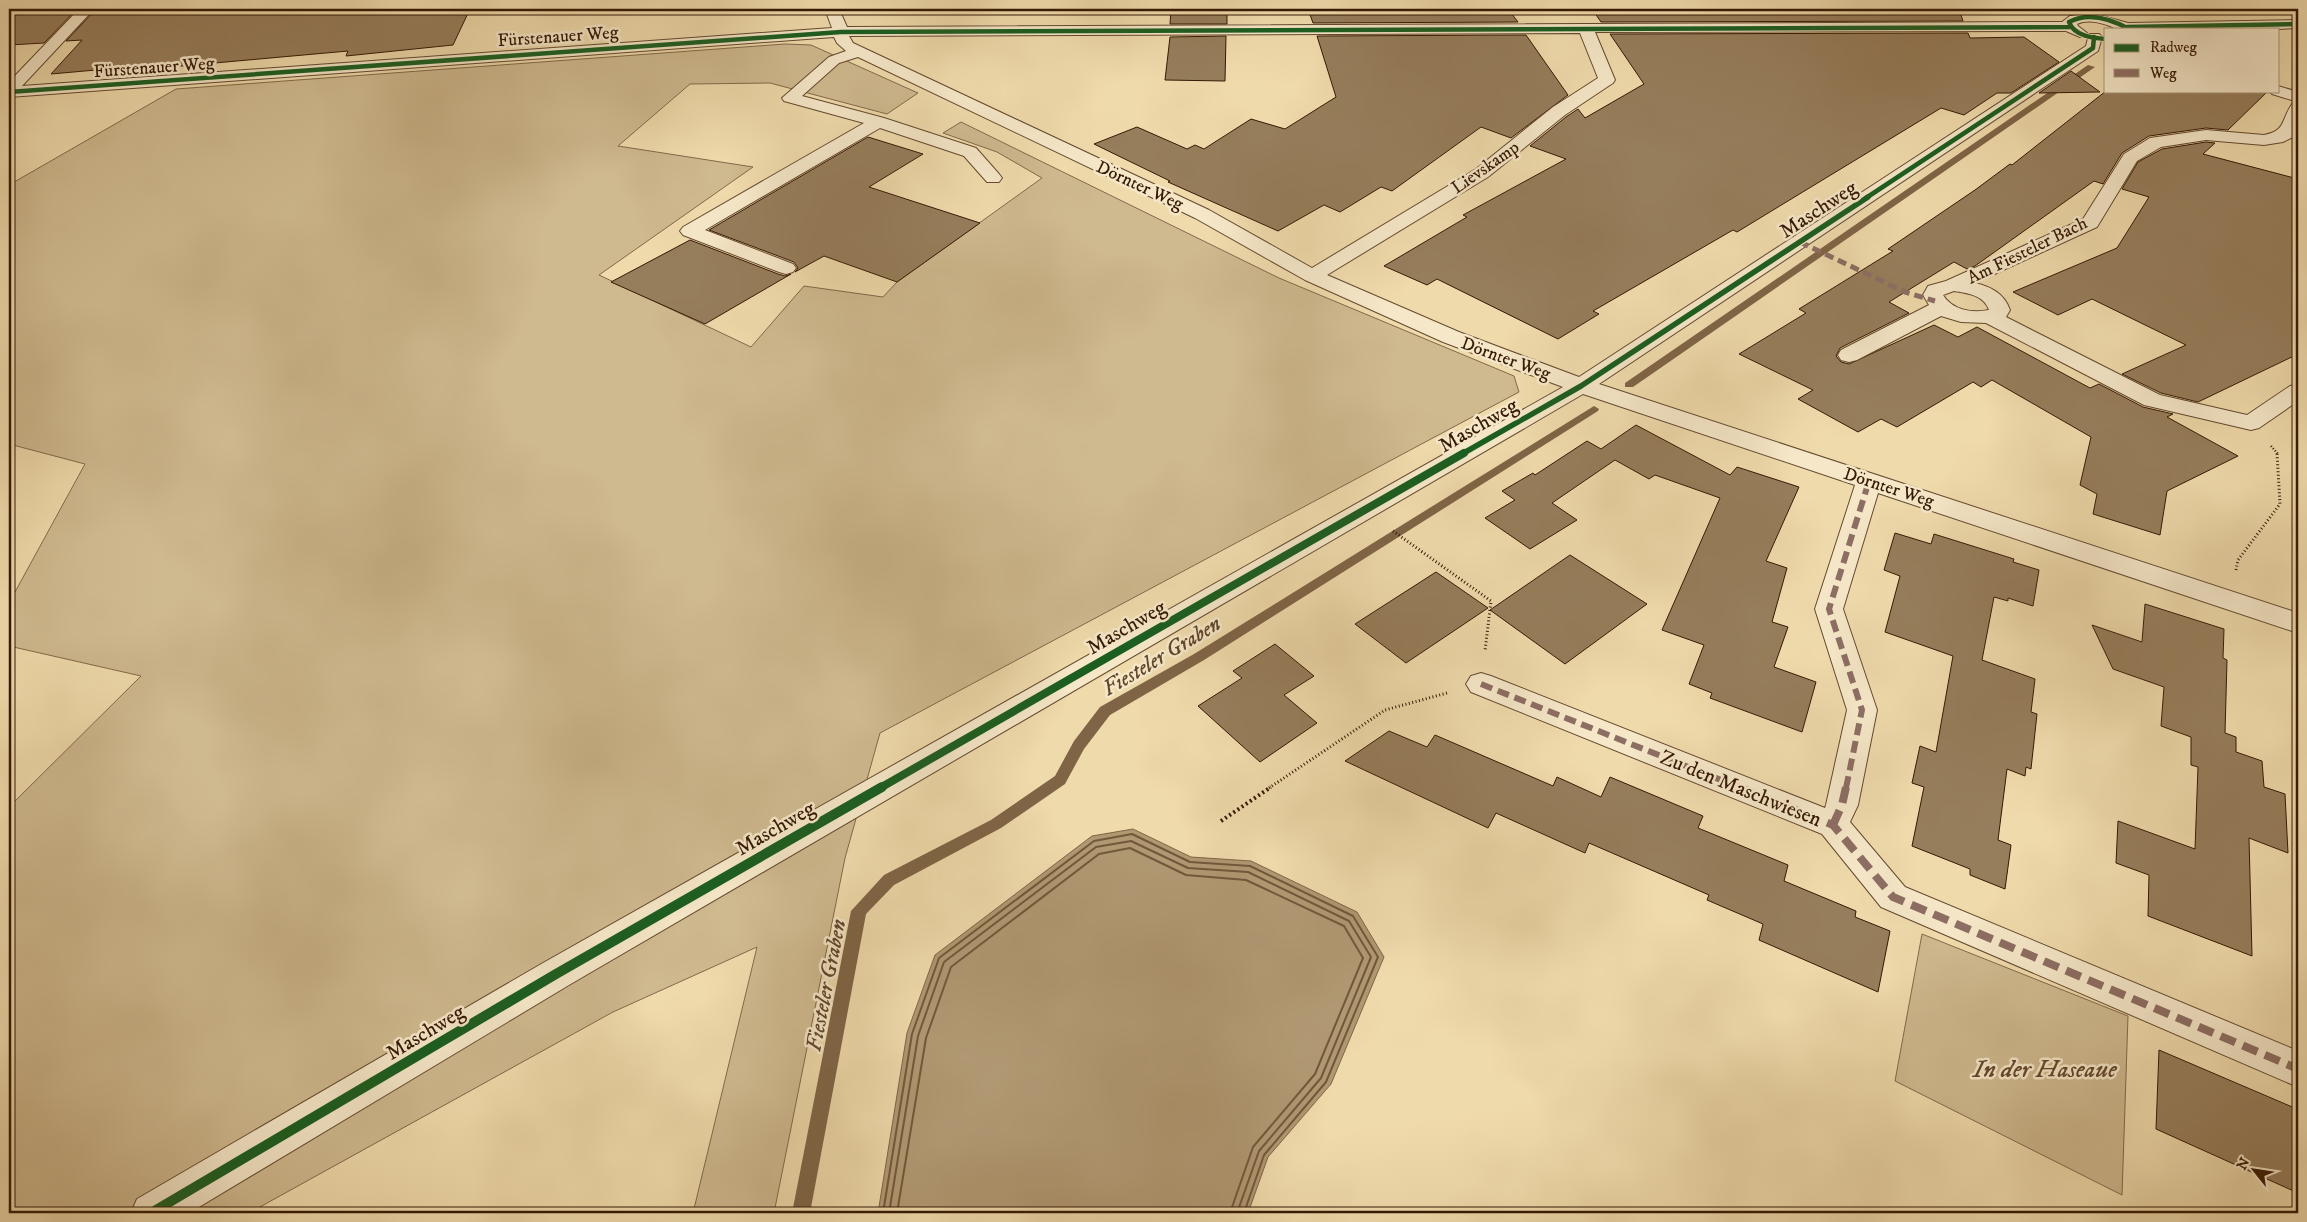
<svg xmlns="http://www.w3.org/2000/svg" width="2307" height="1222" font-family="'IM FELL DW Pica',serif">
	<style>
		.green { fill: #cfb98f; stroke: #82694a }
		.water { fill: #b09872; stroke: #7f6546 }
		.lines { fill: none; stroke-linecap: round; stroke-linejoin: round }
		.shore { stroke: #72583b; stroke-width: 2 }
		.stream { fill: #7f6546; fill-rule: evenodd }
		.building { fill: #967d5b; stroke: #351904 }
		.minor-casing { stroke: #64492e; stroke-width: 2 }
		.path-far2 { stroke: #351904; stroke-width: 2.5; stroke-dasharray: 1 2; stroke-linecap: butt }
		.path-far1 { stroke: #351904; stroke-width: 3; stroke-dasharray: 1 2.5; stroke-linecap: butt }
		.path { stroke: #351904; stroke-width: 4; stroke-dasharray: 2 3; stroke-linecap: butt }
		.minor { fill: #f5e7c8; fill-rule: evenodd }
		.quiet-far2 { stroke: #8d6e63; stroke-width: 5; stroke-dasharray: 9 5; stroke-linecap: butt }
		.quiet-far1 { stroke: #8d6e63; stroke-width: 6; stroke-dasharray: 12 6; stroke-linecap: butt }
		.quiet { stroke: #8d6e63; stroke-width: 8; stroke-dasharray: 16 8; stroke-linecap: butt }
		.cycleway-far3-casing { stroke: #f5e7c8; stroke-width: 6 }
		.cycleway-far2-casing { stroke: #f5e7c8; stroke-width: 8 }
		.cycleway-far1-casing { stroke: #f5e7c8; stroke-width: 11 }
		.cycleway-casing { stroke: #f5e7c8; stroke-width: 13 }
		.cycleway-far3 { stroke: #1b5e20; stroke-width: 4.5 }
		.cycleway-far2 { stroke: #1b5e20; stroke-width: 5.5 }
		.cycleway-far1 { stroke: #1b5e20; stroke-width: 8 }
		.cycleway { stroke: #1b5e20; stroke-width: 10 }
		.labels { text-anchor: middle; stroke-width: 5; stroke-linejoin: round; paint-order: stroke }
		.far-street-label { font-size: 18px; fill: #351904; stroke: #f5e7c8 }
		.street-label { font-size: 21px; fill: #351904; stroke: #f5e7c8 }
		.water-label { font-size: 22px; font-style: italic; fill: #60452a; stroke: #f5e7c8 }
		.near-park-label { font-size: 25px; font-style: italic; fill: #63492e; stroke: #f5e7c8 }
	</style>
	<rect width="100%" height="100%" fill="#efdaab"/>
	<filter id="stains"><feTurbulence type="fractalNoise" baseFrequency=".004" numOctaves="4"/><feColorMatrix values="0 0 0 0 .2 0 0 0 0 .09 0 0 0 0 .02 0 0 0 .5 -.17"/></filter>
	<radialGradient id="worn" r=".72"><stop offset=".6" stop-color="#630" stop-opacity="0"/><stop offset="1" stop-color="#630" stop-opacity=".3"/></radialGradient>
	<path class="green" d="M785,44l26,1 107,48 -31,21 -117,-31 -80,1 -72,62 135,21 -154,108 152,72 53,-61 79,11 14,-15 145,-104 -45,-26 -54,-19 18,-11 318,156 235,98 5,16 -639,341 -35,125 -71,355h-81l64,-266 -144,65 -364,201h-240v-406l132,-131 -132,-30v-43l76,-139 -76,-20v-259l167,-96z
		M1922,934l206,82 -6,179 -227,-114z"/>
	<path class="water" d="M1133,829l58,28 60,4 106,51 27,45 -53,127 -63,73 -20,56h-370l29,-180 28,-78 157,-119z"/>
	<g class="lines">
		<path class="shore" d="M883,1213l29,-179 27,-76 155,-117 38,-7 58,28 60,4 103,50 25,41 -52,125 -62,73 -20,58
			M889,1213l29,-177 26,-74 152,-115 35,-6 57,27 60,4 101,49 22,36 -50,121 -62,73 -22,62
			M897,1213l29,-175 25,-71 148,-113 31,-6 56,27 60,5 98,46 19,32 -48,116 -62,73 -23,66"/>
		<path class="stream" d="M2088,65l7,2 -462,320h-8v-4z
			M1594,406l5,3 -1,2 -394,249 -94,55 -26,34 -19,35 -64,44 -107,57 -28,29 -56,299h-18l59,-302 33,-36 107,-55 64,-44 19,-35 26,-34 94,-53z"/>
	</g>
	<path class="building" d="M9,9h68l-33,34 -35,2z
		M96,9h374l-17,36 -107,11 2,-5 -211,19 4,-4 -90,8 31,-34 -16,1z
		M1171,9h56v15h-57z
		M1308,9h200l10,13 -205,1z
		M1592,9h367l4,12 -362,1z
		M1968,33l2,5 54,-1 35,25 -48,31h-14l-33,22 -23,-7 -204,124 -4,-2 -140,81 6,3 -41,25 -121,-60 -10,6 -43,-19 83,-49 -4,-2 103,-56 -36,-13 36,-29 12,-8 7,9 59,-34 -34,-50z
		M1526,35l42,60 -57,43 -30,-11 -89,64 -11,-4 -41,25 -16,-7 -46,26 -110,-49 2,-1 -76,-37 43,-17 50,22 8,-4 9,4 47,-30 34,10 51,-32 -19,-61z
		M1226,36l-1,45 -60,-1 5,-43z
		M2071,71l29,21 -61,1z
		M2106,91h162l-40,39 -22,-2 -57,8 -27,17 -19,31 -9,-3 -119,85 -8,3 -13,-7 -65,40 20,11 -69,35 -4,8 5,6 8,2 85,-39 24,12 19,-10 113,61 9,-4 44,23 30,7 -6,3 71,39 -71,35 -7,44 -67,-21 4,-20 -17,-9 11,-48 -99,-57 -11,7 -8,-5 -76,45 -16,-8 -23,13 -60,-33 15,-9 -74,-36 67,-41 -7,-4 94,-58 -5,-2 87,-59 35,-26 2,1z
		M868,137l55,17 -54,33 111,36 -83,59 -73,-26 -29,16 3,-4 -4,-6 -85,-32z
		M2206,142l9,1 -12,11 95,25v175l-100,48 -37,-9 -39,-19 64,-29 -94,-46 -34,16 -45,-23 104,-44 32,-51 -27,-8 16,-27 24,-13z
		M690,240l88,34 7,2 6,-2 -86,50 -94,-42z
		M1636,425l94,50 7,-8 62,20 -33,74 21,7 -15,54 16,5 -14,40 42,15 -14,50 -92,-34 2,-5 -23,-9 15,-39 -42,-15 58,-132 -65,-23 -6,4 -34,-19 -63,43 25,17 -47,29 -45,-31 30,-18 -13,-9 31,-18 2,2 52,-34 14,8z
		M1895,533l36,11 3,-10 80,25 -1,3 26,8 -6,36 -25,-8v3l-14,-4 -12,63 53,19 -4,33 6,2 -6,55 -5,-2 -1,9 -18,-7 -9,71 13,5 -6,44 -35,-14v-6l-58,-23 12,-59 -12,-4 8,-37 16,6 17,-96 -68,-24 15,-56 -16,-6z
		M1570,555l77,49 -82,60 -75,-54z
		M1436,572l52,36 -82,55 -51,-39z
		M2145,604l79,25 -1,29 4,2 -2,73 11,4v15l26,9 2,26 21,7 3,59 -39,-15 3,118 -104,-40 1,-41 -33,-12 2,-42 77,28 3,-82 -7,-2v-28l-30,-11 3,-39 -51,-18 -21,-44 50,17z
		M1275,644l39,32 -30,19 33,28 -57,39 -62,-56 44,-28 -9,-7z
		M1389,731l38,16 8,-12 118,51 4,-9 44,20 9,-20 93,39 -5,12 90,37 -4,16 72,30 -1,6 35,14 -12,61 -119,-52 4,-16 -56,-24 2,-5 -120,-52 -4,10 -89,-40 -8,15 -143,-67z
		M2159,1050l138,59 1,84 -142,-64z"/>
	<g class="lines">
		<defs>
			<path id="minor" d="M79,9h15l-72,77 810,-58 -7,-19h14l8,18 1215,-5 8,-6 21,-3 37,10 170,-3v8l-20,1h-161c-12,-5 -27,-11 -40,-5l1,2 9,7 -7,4 -14,-6 -471,1 20,48 -2,3 -48,32 -77,62 -161,98 132,57 120,45 507,-331 3,-12h10l3,3 -4,14 -499,333 699,229v20l-420,-140 -35,116 34,101 -19,95 -8,17 55,65 393,164v36l-417,-180 -59,-73 -351,-142 -5,-8 5,-8 10,-3 10,3 334,132 1,-3 21,-95 -32,-101 40,-124 -272,-91 -1014,591 -380,228h-58l6,-14 406,-236 1020,-576 -120,-45 -138,-62 -110,-62 -337,-161 -19,6 -37,33 82,22 92,30 23,26 3,4 -3,4h-12l-23,-26 -84,-28 -175,102 88,34 3,4 -3,4 -7,2 -7,-2 -96,-37 -3,-4 3,-4 181,-104 -80,-22 -2,-3 47,-41 17,-6 -9,-8 -3,-6 -825,60v-15zM1580,33l18,45 -45,29 -77,62 -164,99 -103,-58 -356,-167 -4,-7z
				M2278,86l20,6v10l-26,-8 -2,-3h8z
				M2298,103v24l-5,10 -10,5 -19,3 -58,-5 -45,7 -24,14 -40,66 -122,56c16,4 29,10 35,27l-4,7 154,78 87,20 43,-29 8,-2v17l-39,27 -8,2 -107,-25 -158,-82 -25,-1 -20,-6 -84,44 -8,2 -8,-2 -3,-5 3,-5 88,-45 -6,-10 5,-9 18,-5 137,-62 41,-65 26,-16 56,-8 58,5c22,-4 17,-15 28,-31zM1954,291c13,2 30,4 35,19 -16,3 -36,1 -46,-15z"/>
		</defs>
		<use href="#minor" class="minor-casing"/>
		<path class="path-far2" d="M2271,446l7,8"/>
		<path class="path-far1" d="M1393,531l98,70 -6,50
			M2236,570l2,-10 42,-56 -3,-51
			M1269,788l116,-78 62,-17"/>
		<path class="path" d="M1221,821l50,-34"/>
		<use href="#minor" class="minor"/>
		<path class="quiet-far2" d="M1800,242l105,50 30,9"/>
		<path class="quiet-far1" d="M1481,684l260,104
			M1846,788l16,-78 -33,-101 40,-128"/>
		<path class="quiet" d="M1738,787l95,38 60,72 405,172
			M1833,825l9,-20 4,-18"/>
		<defs>
			<path id="cycleway-far3" d="M2127,27l171,-3
				M2106,39c-13,-1 -32,-3 -37,-17 19,-10 42,-3 60,7
				M9,92l832,-60 1229,-5
				M1866,198l227,-150 1,-11"/>
			<path id="cycleway-far2" d="M1462,454l119,-68 287,-189"/>
			<path id="cycleway-far1" d="M880,788l584,-335"/>
			<path id="cycleway" d="M151,1213l405,-239 326,-187"/>
		</defs>
		<use href="#cycleway-far3" class="cycleway-far3-casing"/>
		<use href="#cycleway-far2" class="cycleway-far2-casing"/>
		<use href="#cycleway-far1" class="cycleway-far1-casing"/>
		<use href="#cycleway" class="cycleway-casing"/>
		<use href="#cycleway-far3" class="cycleway-far3"/>
		<use href="#cycleway-far2" class="cycleway-far2"/>
		<use href="#cycleway-far1" class="cycleway-far1"/>
		<use href="#cycleway" class="cycleway"/>
	</g>
	<g class="labels">
		<g class="far-street-label">
			<text transform="translate(558 36) rotate(-4)" y="6">Fürstenauer Weg</text>
			<text transform="translate(154 67) rotate(-4)" y="6">Fürstenauer Weg</text>
			<text transform="translate(1485 167) rotate(-35)" y="6">Lievskamp</text>
			<text transform="translate(1140 185) rotate(25)" y="6">Dörnter Weg</text>
			<text transform="translate(2027 250) rotate(-26)" y="6">Am Fiesteler Bach</text>
			<text transform="translate(1506 358) rotate(20)" y="6">Dörnter Weg</text>
			<text transform="translate(1889 487) rotate(18)" y="6">Dörnter Weg</text>
		</g>
		<g class="street-label">
			<text transform="translate(1818 209) rotate(-33)" y="7">Maschweg</text>
			<text transform="translate(1478 425) rotate(-30)" y="7">Maschweg</text>
			<text transform="translate(1126 627) rotate(-30)" y="7">Maschweg</text>
			<text transform="translate(1741 788) rotate(22)" y="7">Zu den Maschwiesen</text>
			<text transform="translate(775 828) rotate(-30)" y="7">Maschweg</text>
			<text transform="translate(425 1032) rotate(-31)" y="7">Maschweg</text>
		</g>
		<g class="water-label">
			<text transform="translate(1161 655) rotate(-31)" y="8">Fiesteler Graben</text>
			<text transform="translate(825 985) rotate(-79)" y="8">Fiesteler Graben</text>
		</g>
		<g class="near-park-label">
			<text x="2045" y="1077">In der Haseaue</text>
		</g>
	</g>
	<rect width="2307" height="1222" fill="none" stroke="#efdaab" stroke-width="30"/>
	<rect x="10" y="10" width="2287" height="1202" fill="none" stroke="#351904" stroke-width="2.5"/>
	<rect x="15" y="15" width="2277" height="1192" fill="none" stroke="#351904"/>
	<rect x="2104" y="28" width="175" height="65" fill="#f5e7c8" stroke="#a8957a"/>
	<rect x="2114" y="44" width="25" height="8" fill="#1b5e20" stroke="#a8957a"/>
	<text x="2150" y="52" font-size="15" fill="#351904">Radweg</text>
	<rect x="2114" y="69" width="25" height="8" fill="#8d6e63" stroke="#a8957a"/>
	<text x="2150" y="78" font-size="15" fill="#351904">Weg</text>
	<g transform="translate(2254 1170) rotate(300)" stroke="#f5e7c8" stroke-width="4" paint-order="stroke">
	<path d="M0-4L9 19L0 12L-9 19Z" fill="#351904"/>
	<text y="-8" font-size="14" font-weight="bold" text-anchor="middle" fill="#351904">N</text>
	</g>
	<rect width="100%" height="100%" filter="url(#stains)"/>
	<rect width="100%" height="100%" fill="url(#worn)"/>
</svg>
